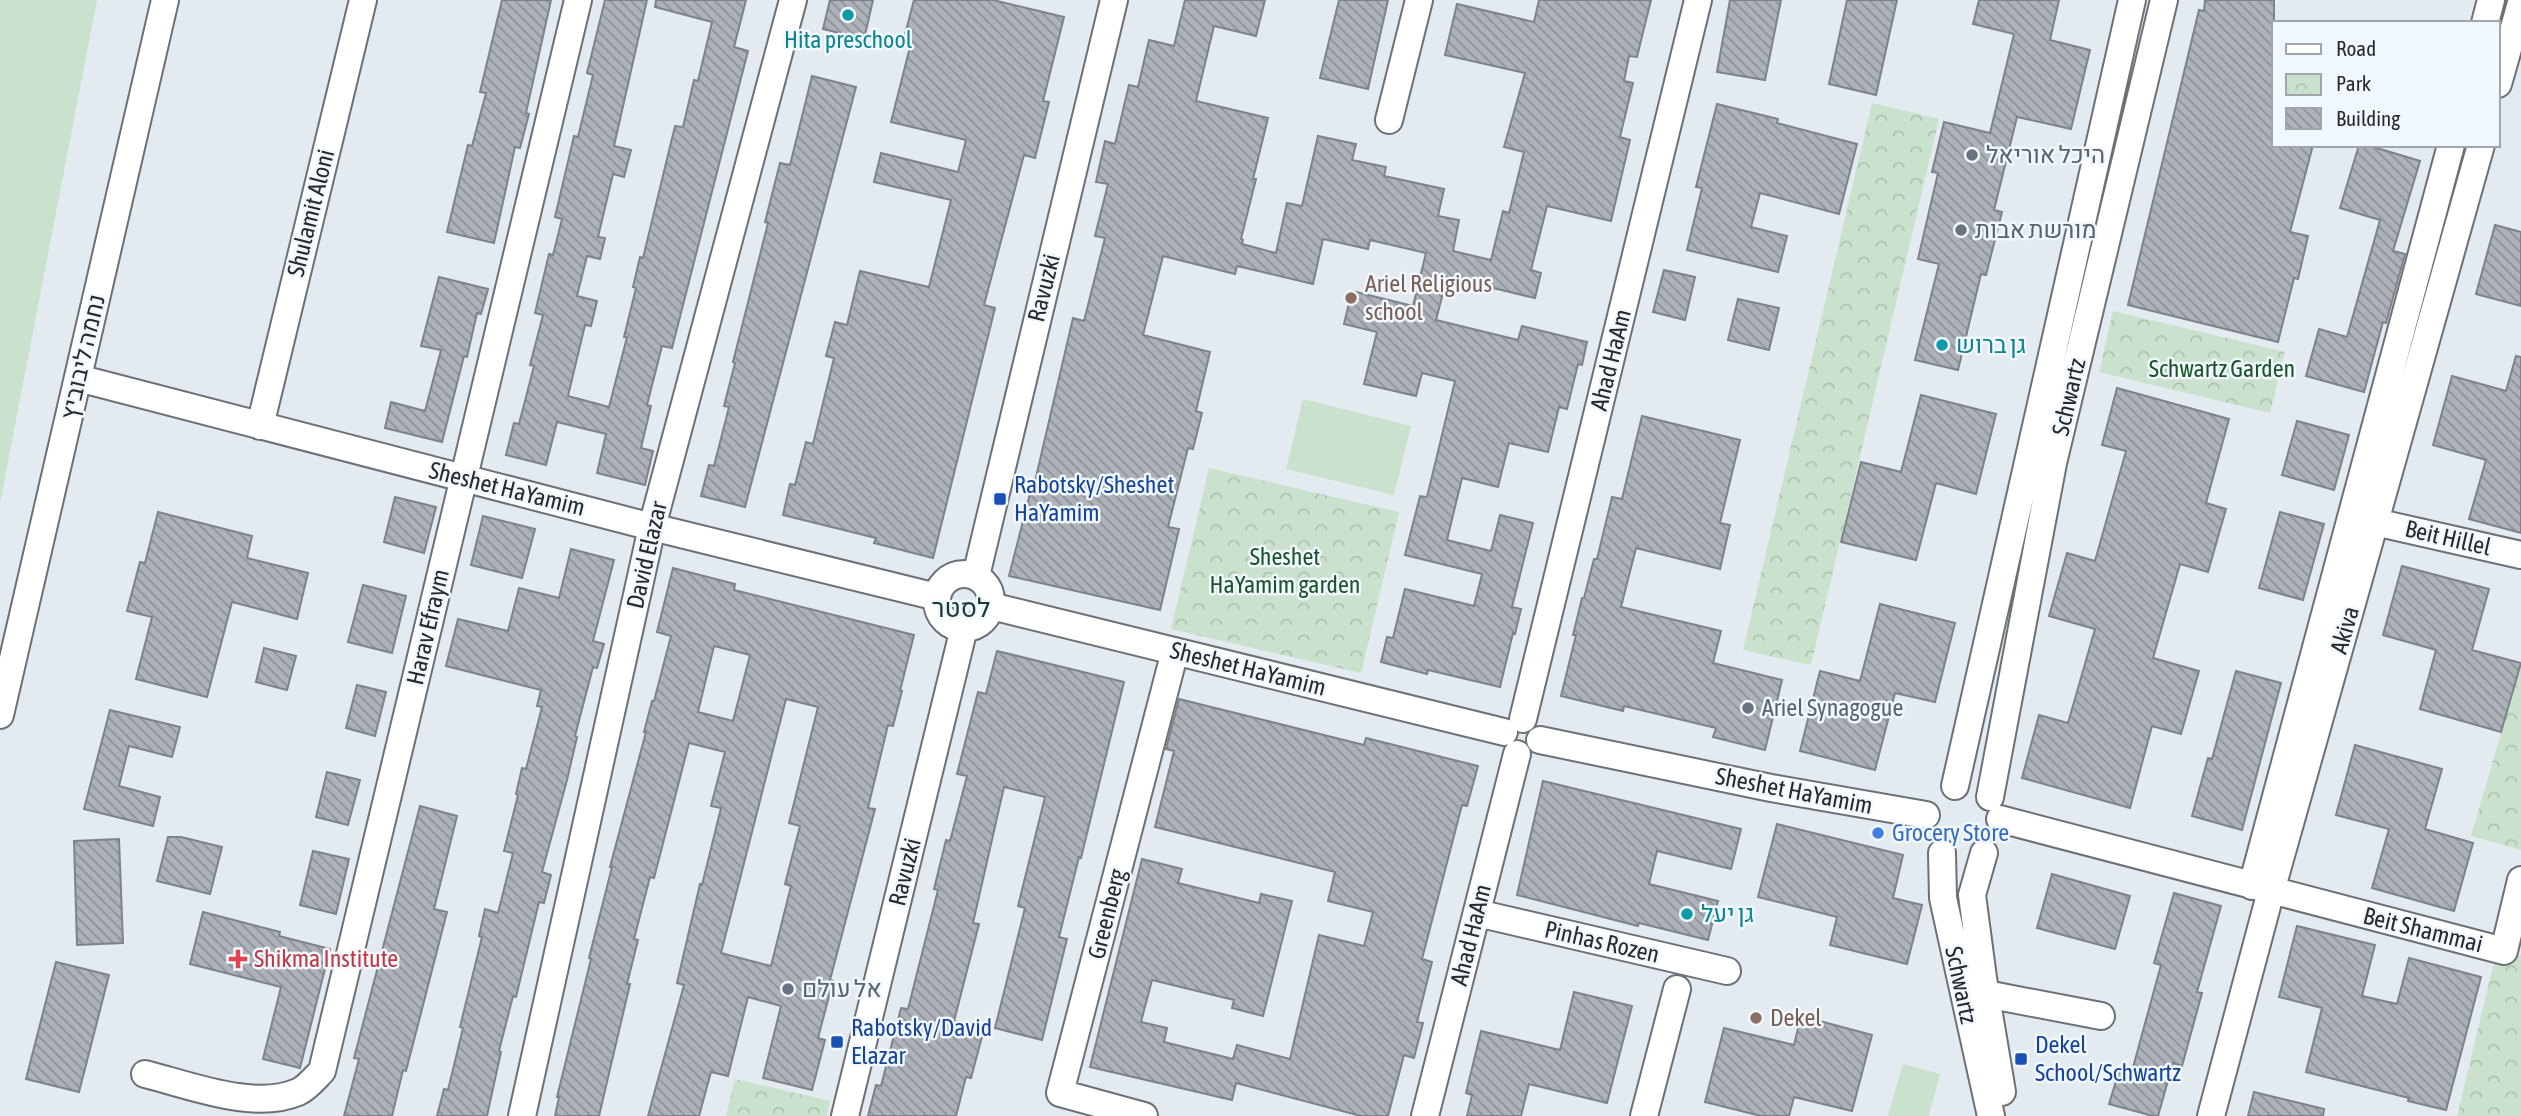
<svg xmlns="http://www.w3.org/2000/svg" width="2521" height="1116" font-family="'Asap Condensed',Heebo,sans-serif">
	<style>
		.grass { fill: #cae2cd }
		.park { fill: url(#park-crowns) }
		.building { fill: url(#building-back-hatch); stroke: #7d8388; stroke-width: 2; fill-rule: evenodd }
		.lines { fill: none; stroke-linecap: round; stroke-linejoin: round }
		.minor-casing { stroke: #6b7176; stroke-width: 30 }
		.minor { stroke: #fff; stroke-width: 26 }
		.culture-dot { fill: #0f9aa8; stroke: #f0f7fd; stroke-width: 2.5 }
		.worship-dot { fill: #6b7280; stroke: #f0f7fd; stroke-width: 2.5 }
		.education-dot { fill: #8d6e63; stroke: #f0f7fd; stroke-width: 2.5 }
		.transit-dot { fill: #1a4fb4; stroke: #f0f7fd; stroke-width: 2.5 }
		.shop-dot { fill: #3f7fe0; stroke: #f0f7fd; stroke-width: 2.5 }
		.health-dot { fill: #e0444e; stroke: #f0f7fd; stroke-width: 2.5 }
		.labels { text-anchor: middle; stroke-width: 5; stroke-linejoin: round; paint-order: stroke }
		.culture-label { font-size: 24px; fill: #0d838f; stroke: #f0f7fd; text-anchor: start }
		.worship-label { font-size: 24px; fill: #5b616d; stroke: #f0f7fd; text-anchor: start }
		.street-label { font-size: 24px; fill: #27292c; stroke: #f0f7fd }
		.education-label { font-size: 24px; fill: #785e54; stroke: #f0f7fd; text-anchor: start }
		.park-label { font-size: 24px; fill: #1c542a; stroke: #f0f7fd }
		.transit-label { font-size: 24px; fill: #164399; stroke: #f0f7fd; text-anchor: start }
		.shop-label { font-size: 24px; fill: #366cbe; stroke: #f0f7fd; text-anchor: start }
		.health-label { font-size: 24px; fill: #be3a42; stroke: #f0f7fd; text-anchor: start }
		.neighbourhood-label { font-size: 26px; fill: #1a3b35; stroke: #f0f7fd }
	</style>
	<defs>
		<pattern id="park-crowns" width="20" height="18" patternUnits="userSpaceOnUse" patternTransform="scale(1.75)"><rect width="20" height="18" fill="#cae2cd"/><path d="M2 6a3 3 0 1 1 6 0M12 15a3 3 0 1 1 6 0" fill="none" stroke="#aec2b0"/></pattern>
		<pattern id="building-back-hatch" width="6" height="6" patternUnits="userSpaceOnUse" patternTransform="scale(1.75)"><rect width="6" height="6" fill="#acb2b8"/><path d="M-1 5l2 2M0 0l6 6M5-1l2 2" fill="none" stroke="#8c9196"/></pattern>
	</defs>
	<rect width="100%" height="100%" fill="#e3eaf0"/>
	<path class="grass" d="M0,0h97l-97,503z
		M1303,399l108,27 -17,69 -108,-26z
		M1903,1064l37,10 -11,42h-41z"/>
	<path class="park" d="M1872,103l67,16 -128,546 -68,-15z
		M2113,311l172,41 -15,61 -171,-41z
		M1209,468l190,44 -38,161 -190,-44z
		M2521,665v185l-50,-14z
		M2497,950l24,5v161h-64z
		M735,1079l95,22 -3,15h-101z"/>
	<path class="building" d="M502,0h49l-25,113 3,1 -9,34 -5,-1 -21,96 -47,-11 21,-87 4,1 14,-53 -6,-1z
		M605,0h42l-33,146 17,4 -7,27 -11,-3 -15,63 7,1 -5,21 -13,-3 -10,40 20,5 -6,25 -6,-1 -17,71 41,11 18,-70h-3l12,-49 -3,-1 7,-30 3,1 32,-132 8,1 11,-47 4,1 14,-59 -57,-15 1,-7h90l-12,47 14,4 -76,297 -10,-2 -15,59 4,1 -10,42 12,3 -8,34 -48,-12 9,-39 -49,-12 -11,43 -40,-10 8,-32 5,1 15,-58 -4,-1 13,-50 -8,-2 14,-59 4,1 9,-36 -7,-2 19,-81 4,1 15,-62 -6,-2z
		M830,0h43l-9,39 -41,-10z
		M914,0h79l71,17 -21,84 6,1 -14,56 -11,-3 -40,150 11,3 -62,250 -59,-15 2,-5 -93,-23 7,-31 5,1 11,-43 7,2 21,-86 -8,-2 9,-34 12,3 13,-54 69,16 22,-87 -77,-18 7,-29 77,19 8,-32 -75,-18 20,-79 -8,-1z
		M1185,0h80l-9,36 -42,-10 -18,75 72,17 -15,61h3l-15,60 2,1 -1,4 34,9 11,-50 15,3 16,-70 38,8 -4,16 34,7 -2,9 60,13 -6,27 21,4 -6,31 38,9 12,-49 6,2 15,-61 -20,-5 21,-74 -80,-18 12,-51 77,18 5,-22h112l-14,57 -8,-1 -5,25 9,2 -13,54 10,3 -19,81 -64,-15 -16,64 10,3 -6,25 -88,-21 -11,43 82,20 4,-14 65,16 -5,23 -4,-1 -11,45 -8,-2 -11,45 -39,-9 -11,44 -36,-9 -15,62 44,11 9,-36 33,8 -21,84 9,2 -6,25 -2,-1 -13,54 -72,-17 -1,4 -46,-12 6,-25 6,1 12,-49 69,17 8,-32 -77,-19 15,-59 7,1 28,-116 -33,-8 -6,23 -52,-12 13,-52 -33,-8 8,-33 61,15 13,-53 -56,-13 -2,9 -45,-10 -10,45 -76,-18 -2,8 -72,-18 -20,79 67,17 -14,59 6,2 -9,36 -5,-1 -20,79 11,2 -19,81 -151,-34 22,-86h2l40,-172 11,3 21,-83 -10,-2 13,-52 -12,-2 9,-41 10,3 14,-59 9,2 11,-47 25,6z
		M1339,0h49l-20,89 -48,-11z
		M1730,0h51l-16,80 -48,-8z
		M1847,0h50l-21,95 -47,-11z
		M1979,0h80l-9,40 40,10 -19,79 -54,-12 -23,93 8,2 -16,63 -5,-1 -23,96 -43,-10 24,-96 -21,-5 20,-86 -6,-1 12,-50 46,11 24,-99 -41,-10z
		M2205,0h69v145h39l-23,87 18,4 -10,43 -4,-1 -16,64 -150,-37 71,-295 5,1z
		M812,76l44,11 -111,420 -44,-11 8,-31 5,1 15,-59 -5,-1 11,-43 -2,-1 35,-139 -3,-1 15,-59 10,2z
		M1717,104l61,15 -1,4 80,21 -18,70 -79,-21 -9,34 36,9 -9,36 -91,-22 15,-62 -6,-1z
		M2359,145h8l53,16 -27,90 12,3 -19,69 -3,-1 -19,70 -58,-16 13,-47 28,8 33,-117 -40,-12z
		M2495,225l26,7v74l-45,-12z
		M1664,270l31,7 -10,43 -32,-8z
		M439,277l49,12 -7,25 -4,-1 -10,44 -3,-1 -22,86 -57,-14 6,-26 34,9 16,-61 -20,-4z
		M1738,299l41,9 -10,42 -41,-10z
		M2516,356l5,1v176l-52,-14 17,-59 -53,-15 19,-69 54,15z
		M2117,388l112,31 -23,84 20,6 -18,63 -28,-8 -27,94 46,13 -18,63 -29,-8 -22,82 -108,-30 17,-63 29,8 27,-94 -46,-13 18,-63 28,8 31,-110 -24,-6z
		M1921,395l75,19 -20,80 -40,-11 -20,77 -75,-18 20,-80 40,10z
		M1642,416l98,24 -20,83 10,2 -10,44 -84,-21 -15,59 100,24 -8,32 69,17 -17,70 -52,-13 3,-9 -92,-22 -1,5 -62,-15 15,-61h-3l9,-37h2l10,-39h3l15,-62 10,2z
		M2297,421l52,14 -15,55 -52,-15z
		M395,497l41,10 -12,46 -40,-11z
		M158,512l94,24 -5,22 61,15 -11,46 -65,-17 -25,95 -71,-18 16,-62 -25,-6 13,-49 5,1z
		M2280,512l44,12 -21,76 -44,-12z
		M483,516l52,13 -13,49 -51,-13z
		M571,549l43,11 -21,81 11,3 -7,24 -4,-1 -18,69 2,1 -10,43 -25,92 9,3 -7,28 -5,-1 -23,95 -3,-1 -14,55 2,1 -14,64h-50l7,-27 4,1 15,-62 -3,-1 22,-90 -3,-1 6,-27 13,4 15,-60 -9,-2 14,-56 -2,-1 6,-26 4,1 16,-62 -5,-1 4,-16 -95,-24 12,-47 50,12 11,-43 40,10z
		M2402,566l87,23 -17,61 49,13 -20,69 -81,-23 16,-59 -53,-15z
		M673,568l62,16 -1,6 180,45 -14,56h2l-9,35 -5,-1 -20,83 7,1 -45,171 3,1 -15,57 7,2 -13,50 -49,-12 18,-72 -33,-9 -20,79 -17,-4 -12,44h-51l36,-131 -7,-2 23,-99 2,1 19,-77 -10,-2 14,-54 -36,-9 -35,135 -4,-1 -16,62 4,1 -11,44h3l-31,132h-44l4,-19h-2l34,-138 -2,-1 23,-91h-2l36,-135h-2l8,-31h2l17,-65 -14,-4zM714,646l36,9 -17,66 -35,-9zM786,699l32,8 -29,116 11,3 -15,58 6,2 -20,80 -50,-13z
		M363,585l43,11 -14,57 -44,-11z
		M1880,604l75,19 -20,79 -40,-9 -20,77 -75,-19 20,-80 40,10z
		M264,648l32,8 -9,34 -31,-8z
		M997,651l127,31 -43,176 -2,-1 -20,80 8,2 -25,101 -47,-12 30,-120 -7,-2 27,-109 -41,-10 -31,136 6,1 -25,97 30,8 -13,49 -5,-1 -10,39h-88l8,-31 5,1 20,-78 7,1 30,-119 -4,-1 12,-49 4,1 17,-65 -10,-2 21,-82 8,2z
		M2236,671l45,12 -39,147 -50,-14 16,-58 4,1z
		M357,685l29,7 -11,44 -29,-8z
		M1179,699l185,46 2,-7 112,28 -11,40 -5,-1 -40,154 10,3 -15,60 6,1 -9,35 -10,-3 -16,61h-27l-125,-33 -4,17 -142,-33 52,-208 40,10 -4,14 81,20 2,-9 31,7 -29,115 -31,-8 2,-8 -82,-20 -11,42 26,6 -3,14 69,17 4,-14 53,14 29,-124 45,11 9,-34 -45,-11 7,-29 -180,-45 19,-76 -8,-2z
		M110,710l70,17 -8,30 -43,-11 -10,40 41,11 -7,29 -69,-17z
		M2355,745l87,24 -17,60 48,14 -19,68 -82,-23 17,-59 -53,-14z
		M327,772l33,8 -12,45 -32,-8z
		M1543,781l198,48 -10,40 -74,-18 -8,33 69,17 -10,39 -69,-17 -1,3 -121,-31z
		M420,806l37,10 -23,93 13,3 -41,159 -3,-1 -11,46h-48l15,-57 -5,-1z
		M1777,824l126,31 -10,43 29,7 -15,59 -77,-19 7,-28 -79,-20z
		M168,837h13l41,10 -12,47 -53,-13z
		M119,839l4,104 -46,2 -3,-104z
		M313,851l36,8 -13,55 -36,-9z
		M2052,874l78,22 -15,53 -78,-21z
		M2174,893l47,13 -24,86 5,1 -20,73 -9,-3 -15,53h-5l-44,-12 11,-36 12,3 29,-106 -7,-2z
		M203,912l77,20 -1,4 51,13 -30,119 -37,-9 18,-72 -91,-23z
		M2297,926l78,19 -13,51 35,8 12,-46 72,19 -35,133 -38,-9 1,-3 -103,-26 16,-64 -43,-11z
		M56,962l53,13 -30,117 -53,-13z
		M1574,992l58,14 -25,97 -78,-19 -8,32h-54l5,-21 -6,-2 15,-62 79,19z
		M1801,1016l71,19 -20,76 -58,-14 -5,19h-28l-56,-14 19,-74 70,17z
		M2254,1092l70,17 -1,7h-75z"/>
	<g class="lines">
		<defs>
			<path id="minor" d="M2485,23l6,-23
				M2498,84l23,-81
				M1389,120l30,-120
				M78,378l574,149 285,70
				M260,426l103,-426
				M2375,522l146,33
				M937 601a27 27 0 1 1 54 0a27 27 0 1 1-54 0Z
				M976,576l138,-576
				M991,606l513,126
				M0,715l165,-715
				M1523,719l175,-719
				M1540,740l231,48 155,27
				M1955,786l177,-786
				M1990,797l63,-334 111,-463
				M2000,819l504,132 17,-71
				M1942,853l1,45 48,218
				M1984,853l-12,42 11,83 19,114
				M2252,886l199,-741
				M1477,913l250,58
				M1986,994l115,22
				M145,1074c44,11 109,37 153,18 9,-4 17,-14 24,-21l256,-1071
				M522,1116l130,-589 141,-527
				M845,1116l119,-488
				M1144,1116l-84,-23 115,-442
				M1425,1116l92,-362
				M1644,1116l33,-127
				M2211,1116l60,-225 210,-746"/>
		</defs>
		<use href="#minor" class="minor-casing"/>
		<use href="#minor" class="minor"/>
	</g>
	<g class="culture-dot">
		<circle cx="848" cy="15" r="7"/>
		<circle cx="1942" cy="345" r="7"/>
		<circle cx="1687" cy="914" r="7"/>
	</g>
	<g class="worship-dot">
		<circle cx="1972" cy="155" r="7"/>
		<circle cx="1961" cy="230" r="7"/>
		<circle cx="1748" cy="708" r="7"/>
		<circle cx="788" cy="989" r="7"/>
	</g>
	<g class="education-dot">
		<circle cx="1351" cy="298" r="7"/>
		<circle cx="1756" cy="1018" r="7"/>
	</g>
	<g class="transit-dot">
		<rect x="993" y="492" width="14" height="14" rx="3.5"/>
		<rect x="830" y="1035" width="14" height="14" rx="3.5"/>
		<rect x="2014" y="1052" width="14" height="14" rx="3.5"/>
	</g>
	<circle class="shop-dot" cx="1878" cy="833" r="7"/>
	<path class="health-dot" d="M234.5 948.5h7v7h7v7h-7v7h-7v-7h-7v-7h7z"/>
	<g class="labels">
		<g class="culture-label">
			<text x="848" y="48" text-anchor="middle">Hita preschool</text>
			<text x="1956" y="353">גן ברוש</text>
			<text x="1701" y="922">גן יעל</text>
		</g>
		<g class="worship-label">
			<text x="1986" y="163">היכל אוריאל</text>
			<text x="1975" y="238">מורשת אבות</text>
			<text x="1762" y="716">Ariel Synagogue</text>
			<text x="802" y="997">אל עולם</text>
		</g>
		<g class="street-label">
			<text transform="translate(311 213) rotate(-76)" y="8">Shulamit Aloni</text>
			<text transform="translate(1044 288) rotate(-76)" y="8">Ravuzki</text>
			<text transform="translate(83 357) rotate(-77)" y="8">נחמה ליבוביץ</text>
			<text transform="translate(1611 360) rotate(-76)" y="8">Ahad HaAm</text>
			<text transform="translate(2069 397) rotate(-77)" y="8">Schwartz</text>
			<text transform="translate(507 489) rotate(14)" y="8">Sheshet HaYamim</text>
			<text transform="translate(2448 538) rotate(13)" y="8">Beit Hillel</text>
			<text transform="translate(647 555) rotate(-77)" y="8">David Elazar</text>
			<text transform="translate(428 627) rotate(-77)" y="8">Harav Efraym</text>
			<text transform="translate(2345 630) rotate(-74)" y="8">Akiva</text>
			<text transform="translate(1248 669) rotate(14)" y="8">Sheshet HaYamim</text>
			<text transform="translate(1794 791) rotate(11)" y="8">Sheshet HaYamim</text>
			<text transform="translate(905 872) rotate(-76)" y="8">Ravuzki</text>
			<text transform="translate(1107 914) rotate(-76)" y="8">Greenberg</text>
			<text transform="translate(2423 930) rotate(14)" y="8">Beit Shammai</text>
			<text transform="translate(1471 935) rotate(-76)" y="8">Ahad HaAm</text>
			<text transform="translate(1602 942) rotate(13)" y="8">Pinhas Rozen</text>
			<text transform="translate(1961 985) rotate(78)" y="8">Schwartz</text>
		</g>
		<g class="education-label">
			<text x="1365" y="292">Ariel Religious<tspan x="1365" dy="28">school</tspan></text>
			<text x="1770" y="1026">Dekel</text>
		</g>
		<g class="park-label">
			<text x="2222" y="377">Schwartz Garden</text>
			<text x="1285" y="565">Sheshet<tspan x="1285" dy="28">HaYamim garden</tspan></text>
		</g>
		<g class="transit-label">
			<text x="1014" y="493">Rabotsky/Sheshet<tspan x="1014" dy="28">HaYamim</tspan></text>
			<text x="851" y="1036">Rabotsky/David<tspan x="851" dy="28">Elazar</tspan></text>
			<text x="2035" y="1053">Dekel<tspan x="2035" dy="28">School/Schwartz</tspan></text>
		</g>
		<g class="shop-label">
			<text x="1892" y="841">Grocery Store</text>
		</g>
		<g class="health-label">
			<text x="254" y="967">Shikma Institute</text>
		</g>
		<g class="neighbourhood-label">
			<text x="961" y="617">לסטר</text>
		</g>
	</g>
	<rect x="2272" y="21" width="228" height="126" fill="#f0f7fd" stroke="#a0a5a9" stroke-width="2"/>
	<rect x="2286" y="44" width="35" height="10" fill="#ffffff" stroke="#a0a5a9" stroke-width="2"/>
	<text x="2336" y="56" font-size="21" fill="#27292c">Road</text>
	<rect x="2286" y="74" width="35" height="21" fill="url(#park-crowns)" stroke="#a0a5a9" stroke-width="2"/>
	<text x="2336" y="91" font-size="21" fill="#27292c">Park</text>
	<rect x="2286" y="108" width="35" height="21" fill="url(#building-back-hatch)" stroke="#a0a5a9" stroke-width="2"/>
	<text x="2336" y="126" font-size="21" fill="#27292c">Building</text>
</svg>
